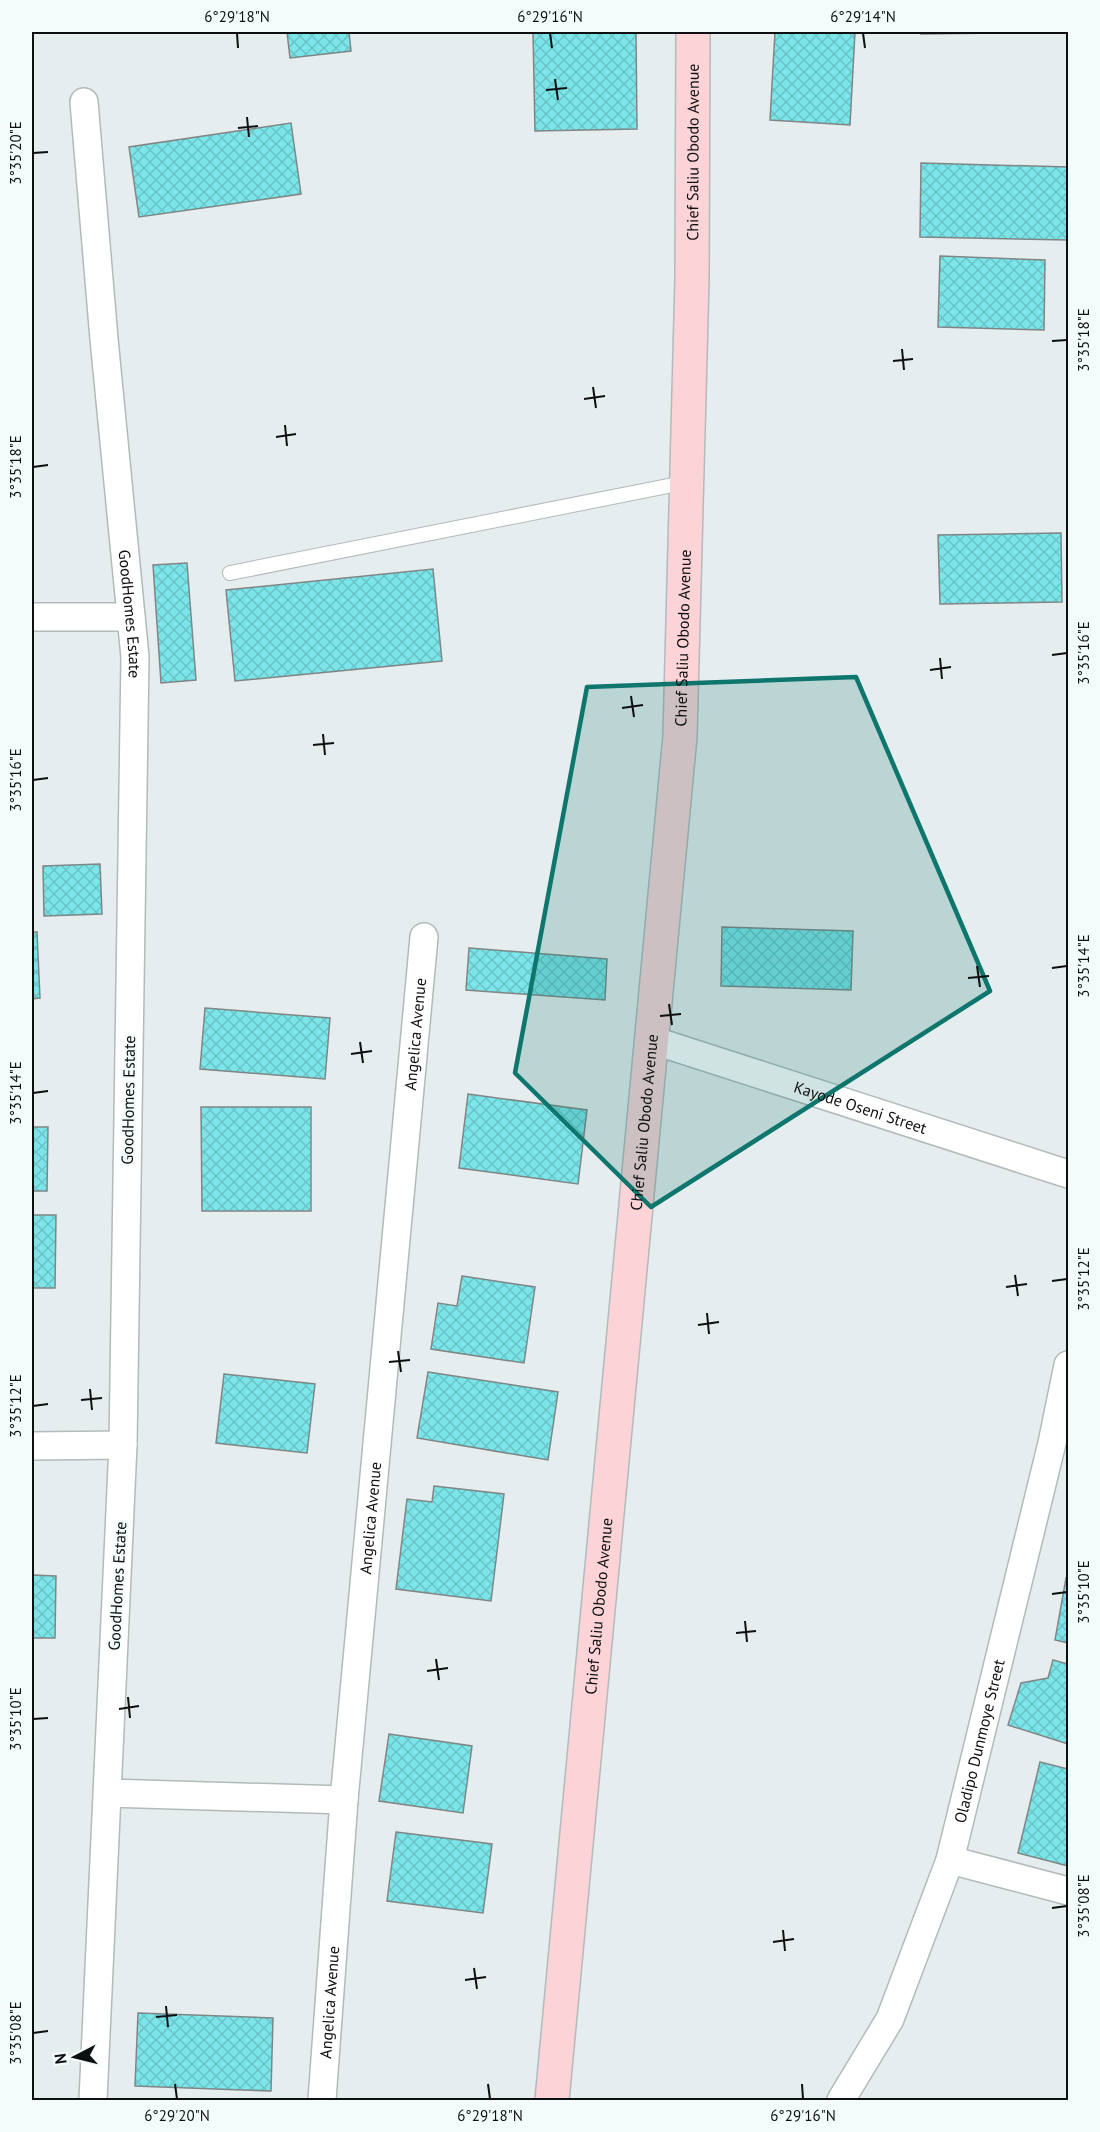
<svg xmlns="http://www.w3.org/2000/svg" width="1100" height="2132" font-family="'PT Sans',sans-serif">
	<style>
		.building { fill: url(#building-cross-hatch); stroke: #7f8686; stroke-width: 1.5 }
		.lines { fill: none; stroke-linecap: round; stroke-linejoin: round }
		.lane-casing { stroke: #b2baba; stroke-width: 16 }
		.street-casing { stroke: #b2baba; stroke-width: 30 }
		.secondary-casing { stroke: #b2baba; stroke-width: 36 }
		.lane { stroke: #fff; stroke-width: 14 }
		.street { stroke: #fff; stroke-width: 27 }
		.secondary { stroke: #fcd3d7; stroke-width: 33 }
		.marked { fill: #0f766e; fill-opacity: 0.2; stroke: #0f766e; stroke-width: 4.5; stroke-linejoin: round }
		.ticks { fill: none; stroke: #0d0f10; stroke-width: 2 }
		.labels { text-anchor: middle; stroke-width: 4.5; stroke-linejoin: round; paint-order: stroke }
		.street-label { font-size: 16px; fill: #0d0f10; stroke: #f3fbfb }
		.neatline { fill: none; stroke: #0d0f10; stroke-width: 2 }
		.ticks-label { font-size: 15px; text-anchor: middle; fill: #0d0f10 }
	</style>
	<defs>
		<pattern id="building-cross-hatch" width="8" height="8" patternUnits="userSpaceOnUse" patternTransform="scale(1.5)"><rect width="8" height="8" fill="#7be5e9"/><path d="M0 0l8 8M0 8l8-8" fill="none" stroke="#69c3c7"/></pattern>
	</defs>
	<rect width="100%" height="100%" fill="#e5edee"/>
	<path class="building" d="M287,32h62l2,19 -61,7z
		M533,32h103l1,97 -102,2z
		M775,32h80l-5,93 -80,-5z
		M921,32h144l-144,2z
		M291,123l10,71 -162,23 -10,-70z
		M921,163l147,4v73l-148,-3z
		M940,256l105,4 -1,70 -106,-3z
		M1061,533l1,69 -122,2 -2,-69z
		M187,563l9,117 -35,3 -8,-118z
		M433,569l9,92 -207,20 -9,-91z
		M100,864l2,50 -58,2 -1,-50z
		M722,927l131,4 -2,59 -130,-4z
		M32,932h5l3,66 -8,1z
		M469,948l138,11 -2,41 -139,-10z
		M205,1008l125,10 -5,61 -125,-10z
		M468,1094l119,16 -9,74 -119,-16z
		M201,1107h110v104h-109z
		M32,1127h16l-1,64h-15z
		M32,1215h24l-1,73h-23z
		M462,1276l73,11 -11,76 -93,-14 7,-46 19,3z
		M428,1372l130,20 -10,68 -131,-22z
		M224,1374l91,10 -8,69 -91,-10z
		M434,1486l70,8 -13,107 -95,-12 11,-90 25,3z
		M32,1575l24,1 -1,62h-23z
		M1066,1578h2v65l-13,-3z
		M1053,1660l15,4v80l-60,-19 13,-42 27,-5z
		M389,1734l83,12 -9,67 -84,-12z
		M1040,1762l28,7v97l-50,-13z
		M396,1832l96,12 -9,69 -96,-12z
		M138,2013l135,5 -2,73 -136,-5z"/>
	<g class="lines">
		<defs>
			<path id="lane" d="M230,573l458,-91"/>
			<g id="street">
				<path id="s1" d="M84,102l20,237 31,318 -12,788 -30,655"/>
				<path d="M32,617h99"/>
				<path id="s2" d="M652,1040l416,134"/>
				<path d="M32,1446l91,-1"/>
				<path d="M108,1793l236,7"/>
				<path d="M950,1860l118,31"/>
				<path id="s3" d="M322,2100l22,-300 80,-863"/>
				<path id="s4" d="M841,2100l49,-81 60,-159 102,-417 16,-78"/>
			</g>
			<g id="secondary">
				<path id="s5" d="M552,2100l128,-1364 12,-457 1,-247"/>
			</g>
		</defs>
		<use href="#lane" class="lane-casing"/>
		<use href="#street" class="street-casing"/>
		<use href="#secondary" class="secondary-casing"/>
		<use href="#lane" class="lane"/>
		<use href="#street" class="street"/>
		<use href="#secondary" class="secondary"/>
	</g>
	<path class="marked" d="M856,677l134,314 -339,216 -136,-134 72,-386z"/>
	<path class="ticks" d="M237,33l1,15M550,33l2,15M863,33l2,15M555,79l3,21M546,90l21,-2M247,117l2,20M238,128l20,-2M33,153l15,-1M1052,341l15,-1M902,349l2,21M893,361l20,-2M593,387l3,21M584,399l21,-3M285,425l2,21M276,437l20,-3M33,467l15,-2M1052,655l15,-2M940,658l2,21M930,670l21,-3M631,696l3,21M622,708l21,-3M323,734l2,21M313,745l21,-2M33,780l15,-2M977,966l3,21M1052,968l15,-2M968,978l21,-2M669,1004l3,21M660,1016l21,-2M360,1042l3,21M351,1054l21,-3M33,1093l15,-2M1015,1275l3,21M1052,1281l15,-2M1006,1287l21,-3M707,1313l2,21M698,1325l21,-3M398,1351l3,21M389,1362l21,-2M90,1389l2,21M81,1400l21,-2M33,1406l15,-2M1052,1594l15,-2M745,1621l2,21M736,1633l20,-2M436,1659l3,21M427,1671l21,-3M128,1697l2,21M119,1709l20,-3M33,1719l15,-1M1052,1908l15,-2M783,1930l2,21M773,1942l21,-3M474,1968l3,21M465,1980l21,-3M166,2006l2,21M156,2017l21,-2M33,2033l15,-2M175,2084l2,15M488,2084l2,15M802,2084l1,15"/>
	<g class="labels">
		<g class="street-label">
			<text dy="6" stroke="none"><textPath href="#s5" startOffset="1954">Chief Saliu Obodo Avenue</textPath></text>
			<text dy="6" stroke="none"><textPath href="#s1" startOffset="514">GoodHomes Estate</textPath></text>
			<text dy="6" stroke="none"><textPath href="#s5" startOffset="1468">Chief Saliu Obodo Avenue</textPath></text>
			<text dy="6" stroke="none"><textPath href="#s3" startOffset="1070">Angelica Avenue</textPath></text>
			<text transform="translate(128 1100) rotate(-89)" y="6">GoodHomes Estate</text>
			<text dy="6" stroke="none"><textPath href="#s2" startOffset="219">Kayode Oseni Street</textPath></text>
			<text dy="6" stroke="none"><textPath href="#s5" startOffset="982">Chief Saliu Obodo Avenue</textPath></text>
			<text dy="6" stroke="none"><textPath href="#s3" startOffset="584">Angelica Avenue</textPath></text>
			<text transform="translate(117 1586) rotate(-87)" y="6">GoodHomes Estate</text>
			<text dy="6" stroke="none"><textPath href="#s5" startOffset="496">Chief Saliu Obodo Avenue</textPath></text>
			<text dy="6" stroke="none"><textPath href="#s4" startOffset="387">Oladipo Dunmoye Street</textPath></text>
			<text dy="6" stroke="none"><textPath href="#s3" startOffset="98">Angelica Avenue</textPath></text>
		</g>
	</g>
	<rect width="1100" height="2132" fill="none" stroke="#f3fbfb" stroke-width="66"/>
	<g transform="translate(75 2057) rotate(263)" stroke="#f3fbfb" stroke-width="4.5" paint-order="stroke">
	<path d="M0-4.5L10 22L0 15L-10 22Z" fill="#0d0f10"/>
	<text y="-9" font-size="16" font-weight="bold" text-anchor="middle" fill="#0d0f10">N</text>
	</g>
	<rect x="33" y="33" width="1034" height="2066" class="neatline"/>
	<g class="ticks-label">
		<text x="237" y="22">6°29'18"N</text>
		<text x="550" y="22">6°29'16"N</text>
		<text x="863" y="22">6°29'14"N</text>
		<text transform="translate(16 153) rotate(-90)" y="5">3°35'20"E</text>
		<text transform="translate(1084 340) rotate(-90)" y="5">3°35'18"E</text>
		<text transform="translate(16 467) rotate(-90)" y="5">3°35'18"E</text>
		<text transform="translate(1084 653) rotate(-90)" y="5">3°35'16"E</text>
		<text transform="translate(16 780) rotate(-90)" y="5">3°35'16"E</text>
		<text transform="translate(1084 966) rotate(-90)" y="5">3°35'14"E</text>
		<text transform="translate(16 1093) rotate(-90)" y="5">3°35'14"E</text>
		<text transform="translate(1084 1279) rotate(-90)" y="5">3°35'12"E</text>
		<text transform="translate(16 1406) rotate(-90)" y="5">3°35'12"E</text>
		<text transform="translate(1084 1592) rotate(-90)" y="5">3°35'10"E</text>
		<text transform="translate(16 1719) rotate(-90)" y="5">3°35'10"E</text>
		<text transform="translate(1084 1906) rotate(-90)" y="5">3°35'08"E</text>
		<text transform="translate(16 2033) rotate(-90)" y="5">3°35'08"E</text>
		<text x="177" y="2121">6°29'20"N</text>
		<text x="490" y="2121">6°29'18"N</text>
		<text x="803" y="2121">6°29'16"N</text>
	</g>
</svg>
